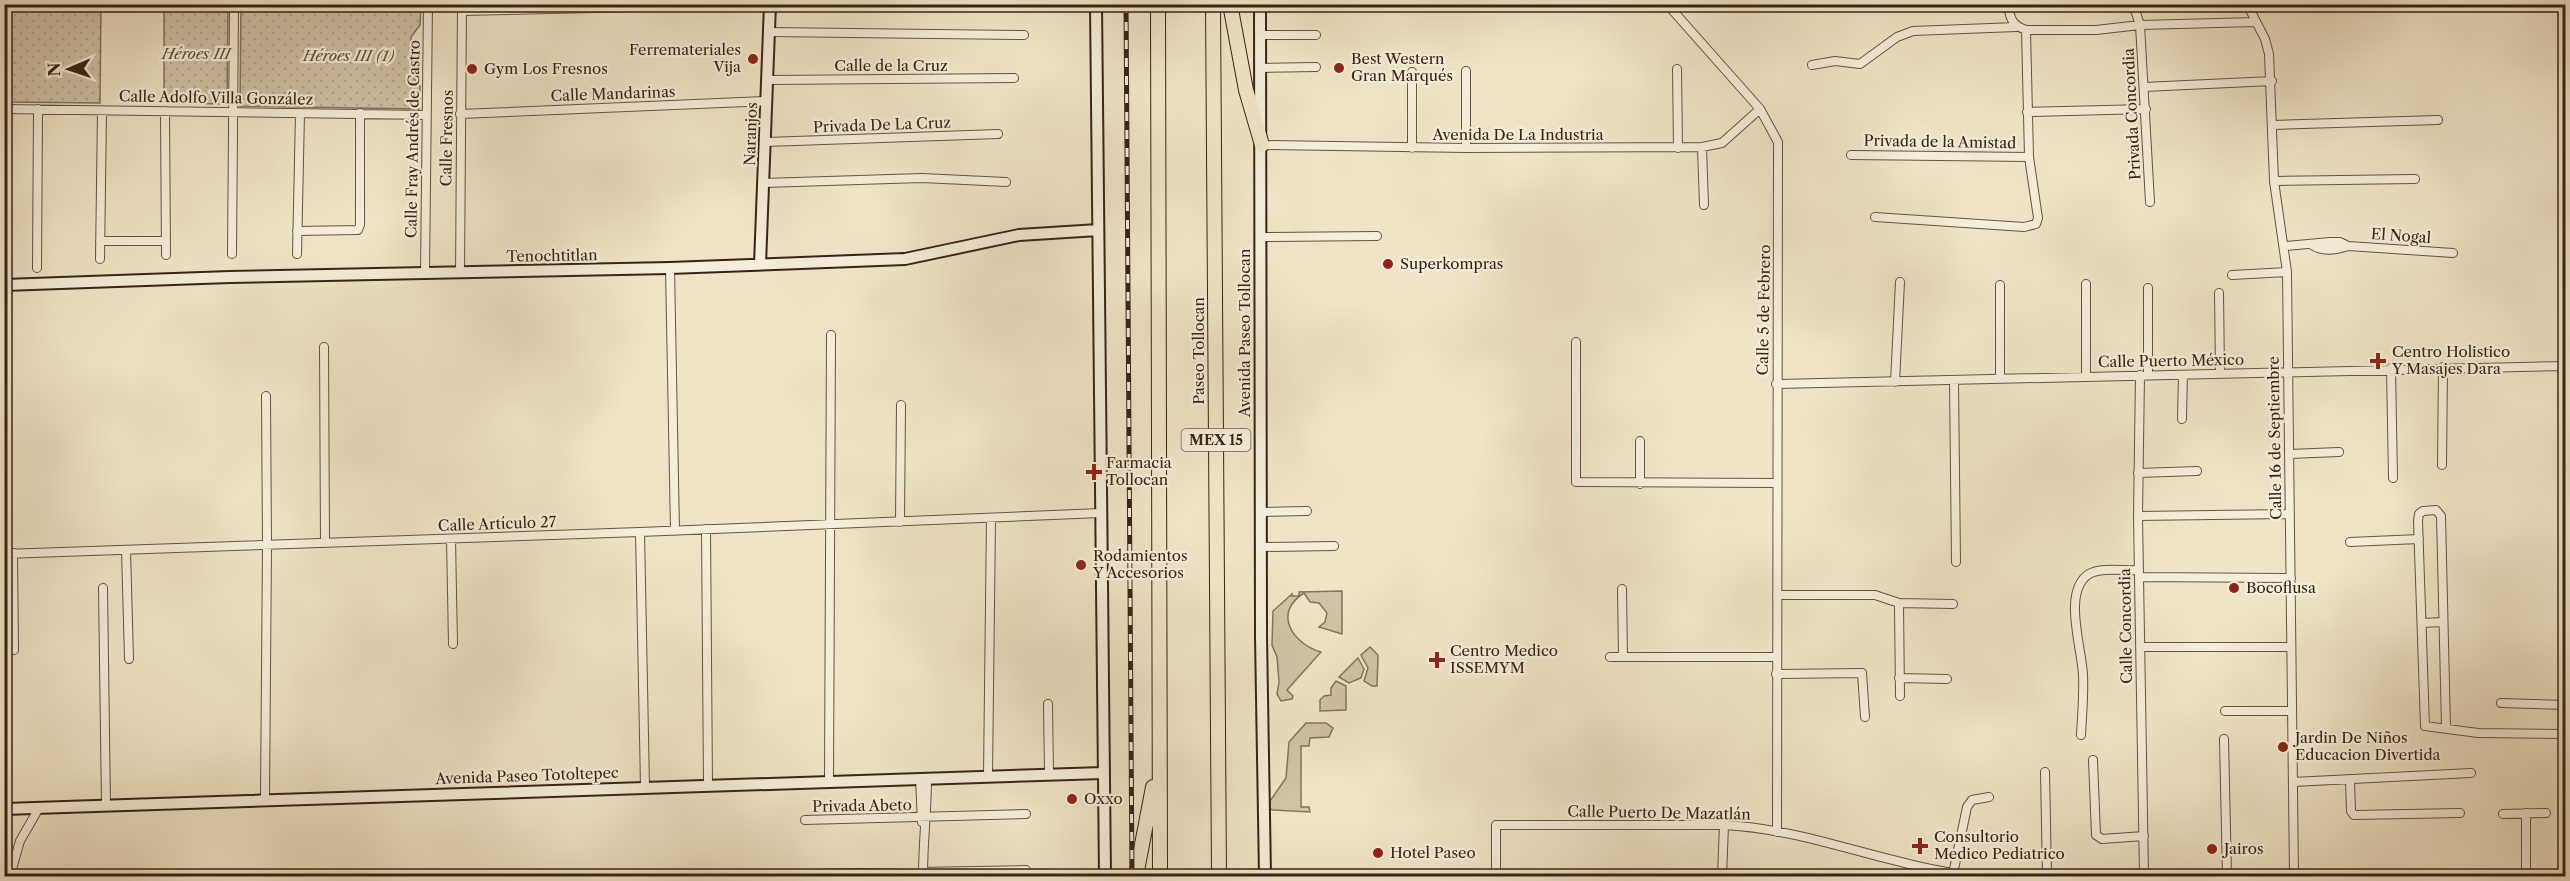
<svg xmlns="http://www.w3.org/2000/svg" width="2570" height="881" font-family="'Libre Caslon Text',serif">
	<style>
		.green { fill: #d0c4a8; stroke: #84745f; stroke-width: 1.5 }
		.park { fill: url(#park-dots); stroke: #84745f; stroke-width: 1.5 }
		.lines { fill: none; stroke-linecap: round; stroke-linejoin: round }
		.street-casing { stroke: #655442; stroke-width: 10 }
		.secondary-casing { stroke: #372316; stroke-width: 14 }
		.highway-casing { stroke: #372316; stroke-width: 16 }
		.street { stroke: #f5eeda; stroke-width: 8 }
		.secondary { stroke: #f5eeda; stroke-width: 10 }
		.highway { stroke: #efe5c6; stroke-width: 14 }
		.rail-casing { stroke: #372316; stroke-width: 5 }
		.rail { stroke: #f5eeda; stroke-width: 3; stroke-dasharray: 9; stroke-linecap: butt }
		.poi-dot { fill: #8f2418; stroke: #f5eeda; stroke-width: 2 }
		.labels { text-anchor: middle; stroke-width: 4.5; stroke-linejoin: round; paint-order: stroke }
		.shield { fill: #f5eeda; stroke: #706051; stroke-width: 1.5 }
		.shield-label { font-size: 14px; font-weight: bold; fill: #372316 }
		.poi-label { font-size: 15px; fill: #372316; stroke: #f5eeda; text-anchor: start }
		.park-label { font-size: 15px; font-style: italic; fill: #5d4b3a; stroke: #f5eeda }
		.street-label { font-size: 15px; fill: #372316; stroke: #f5eeda }
	</style>
	<defs>
		<pattern id="park-dots" width="8" height="8" patternUnits="userSpaceOnUse" patternTransform="scale(1.5)"><rect width="8" height="8" fill="#d0c4a8"/><path d="M2 2h.1M6 6h.1" fill="none" stroke="#b3a890" stroke-width="1.8" stroke-linecap="round"/></pattern>
	</defs>
	<rect width="100%" height="100%" fill="#efe5c6"/>
	<filter id="stains"><feTurbulence type="fractalNoise" baseFrequency=".00333" numOctaves="4"/><feColorMatrix values="0 0 0 0 .2 0 0 0 0 .09 0 0 0 0 .02 0 0 0 .5 -.17"/></filter>
	<radialGradient id="worn" r=".72"><stop offset=".6" stop-color="#630" stop-opacity="0"/><stop offset="1" stop-color="#630" stop-opacity=".3"/></radialGradient>
	<path class="green" d="M1342,591v43l-23,-7 6,-5 2,-9 -8,-10 -9,-1 -6,-9c-32,20 -11,51 17,59l-34,38 6,6 -1,3 -11,2 -4,-7 2,-12 -2,-25 -5,-12 1,-34 19,-17v2h7v-4z
		M1370,647l8,8 -1,31h-5l-8,-5 4,-13 -7,-13z
		M1358,658l6,11 -3,9 -12,5 -10,-6z
		M1336,681l10,5v24l-26,1v-11l4,-4 7,-1v-7z
		M1306,723h20l7,5 -4,9 -19,1 -1,8h-8v61h8l1,5 -37,-2 -3,-1v-8l16,-23 3,-36z"/>
	<path class="park" d="M5,4l96,1 -1,98 -95,-1z
		M164,5h64l-1,99 -63,-1z
		M241,5h180l-1,20 -9,12 1,39 8,10 -1,23 -179,-3z"/>
	<g class="lines">
		<defs>
			<path id="street" d="M1667,4l93,105 18,33 -1,690
				M2008,4c2,15 4,21 18,26h70l44,-5 116,-3
				M2133,4l7,21 10,177
				M2247,4l18,35 4,15 5,127 13,91 7,604
				M462,11l303,-7
				M769,32l255,3
				M1261,35h55
				M1812,65l23,-4 25,3 37,-27 16,-6 103,-4
				M1261,68l55,-1
				M1677,69l1,79
				M768,80l246,-2
				M2144,87l128,-6
				M4,109l423,6
				M165,111l1,144
				M2027,112l119,-3
				M460,114l307,-13
				M2273,125l165,-5
				M766,142l232,-8
				M1262,145l204,3 236,-1 20,-4 38,-34
				M1702,147l2,58
				M1412,148v-76
				M1466,148v-77
				M1851,155l178,2
				M2274,181l141,-2
				M764,183l158,-5 84,4
				M1875,217l149,10 12,-3 2,-6 -9,-61 -3,-127
				M297,231l61,-1 2,-5v-112
				M1260,237l117,-1
				M100,241h66
				M2312,245c10,7 24,5 36,1l105,7
				M2285,246l45,-4h10l8,4
				M232,254l2,-250
				M297,254l3,-141
				M100,259l2,-148
				M37,268l1,-159
				M670,268l5,263
				M425,273l3,-269
				M460,273l2,-269
				M2232,275l55,-3
				M2219,293l1,80
				M1576,342v140l201,1
				M324,347l1,196
				M2391,368l2,110
				M2140,375l-2,141 6,360
				M2148,375v-87
				M2086,376v-92
				M2000,378v-93
				M1954,380l2,182
				M1895,382l5,-100
				M1776,384l790,-18
				M2182,419l1,-44
				M1640,441v43
				M2289,454l50,-2
				M2442,465l1,-98
				M2138,473l59,-2
				M1261,512l46,-1
				M2138,516l151,-2
				M900,522l1,-117
				M706,529l2,257
				M640,532l5,255
				M451,539l2,105
				M2350,542l69,-3
				M1261,547l73,-1
				M126,550l3,109
				M13,553l1,97
				M4,554l636,-22 461,-19
				M2139,577l152,1
				M103,588l3,217
				M1622,589l1,68
				M1777,595h98l24,8 54,1
				M1899,603l1,93
				M2422,623l21,-1
				M2140,647h151
				M1610,657h166
				M1776,674l86,-1 3,44
				M1899,678l48,1
				M2501,703l65,2
				M1048,704l1,69
				M2225,711h67
				M2446,727l-5,-211 -5,-6 -13,1 -4,3 -1,7 7,205 53,7 88,1
				M2081,735c1,-20 3,-40 2,-60 -1,-27 -21,-84 6,-101 12,-7 35,-3 50,-4
				M2224,739l3,137
				M2093,760l3,75 6,4 42,-3
				M2045,772l2,104
				M988,776l3,-258
				M920,778l2,44
				M829,780l2,-445
				M2350,780l1,31 3,4 106,-2
				M2293,782l178,-9
				M265,799l2,-254 -1,-149
				M2526,813v63
				M2503,814l43,-1
				M805,820l221,-6
				M805,874l221,-4
				M1953,874l14,-67 5,-7 17,-3
				M923,875c0,-33 4,-64 4,-97
				M1591,875l131,1
				M10,876l10,-35 19,-33
				M1494,876l2,-5v-46h228c85,4 166,42 251,51
				M1722,876l2,-51"/>
			<path id="secondary" d="M1096,4l9,872
				M1260,4l1,633 4,239
				M760,264l10,-260
				M4,285l226,-8 440,-9 235,-9 114,-24 79,-5
				M4,809l1099,-36"/>
			<path id="highway" d="M1158,4l2,872
				M1213,4l6,872
				M1230,4l16,86 16,55
				M1136,876l17,-89"/>
		</defs>
		<use href="#street" class="street-casing"/>
		<use href="#secondary" class="secondary-casing"/>
		<use href="#highway" class="highway-casing"/>
		<use href="#street" class="street"/>
		<use href="#secondary" class="secondary"/>
		<use href="#highway" class="highway"/>
		<defs>
			<path id="rail" d="M1126,4l6,872"/>
		</defs>
		<use href="#rail" class="rail-casing"/>
		<use href="#rail" class="rail"/>
	</g>
	<g class="poi-dot">
		<circle cx="753" cy="59" r="6"/>
		<circle cx="1339" cy="68" r="6"/>
		<circle cx="472" cy="69" r="6"/>
		<circle cx="1388" cy="264" r="6"/>
		<path d="M2375 352h6v6h6v6h-6v6h-6v-6h-6v-6h6z"/>
		<path d="M1091 463h6v6h6v6h-6v6h-6v-6h-6v-6h6z"/>
		<circle cx="1081" cy="565" r="6"/>
		<circle cx="2234" cy="588" r="6"/>
		<path d="M1434 651h6v6h6v6h-6v6h-6v-6h-6v-6h6z"/>
		<circle cx="2283" cy="747" r="6"/>
		<circle cx="1072" cy="799" r="6"/>
		<path d="M1917 837h6v6h6v6h-6v6h-6v-6h-6v-6h6z"/>
		<circle cx="2212" cy="849" r="6"/>
		<circle cx="1378" cy="853" r="6"/>
	</g>
	<g class="labels">
		<rect class="shield" x="1181.5" y="429" width="69" height="22" rx="4.5"/>
		<g class="shield-label">
			<text x="1216" y="445">MEX 15</text>
		</g>
		<g class="poi-label">
			<text x="741" y="55" text-anchor="end">Ferremateriales<tspan x="741" dy="17">Vija</tspan></text>
			<text x="1351" y="64">Best Western<tspan x="1351" dy="17">Gran Marqués</tspan></text>
			<text x="484" y="74">Gym Los Fresnos</text>
			<text x="1400" y="269">Superkompras</text>
			<text x="2392" y="357">Centro Holistico<tspan x="2392" dy="17">Y Masajes Dara</tspan></text>
			<text x="1106" y="468">Farmacia<tspan x="1106" dy="17">Tollocan</tspan></text>
			<text x="1093" y="561">Rodamientos<tspan x="1093" dy="17">Y Accesorios</tspan></text>
			<text x="2246" y="593">Bocoflusa</text>
			<text x="1450" y="656">Centro Medico<tspan x="1450" dy="17">ISSEMYM</tspan></text>
			<text x="2295" y="743">Jardin De Niños<tspan x="2295" dy="17">Educacion Divertida</tspan></text>
			<text x="1084" y="804">Oxxo</text>
			<text x="1934" y="842">Consultorio<tspan x="1934" dy="17">Medico Pediatrico</tspan></text>
			<text x="2224" y="854">Jairos</text>
			<text x="1390" y="858">Hotel Paseo</text>
		</g>
		<g class="park-label">
			<text x="196" y="59">Héroes III</text>
			<text x="349" y="61">Héroes III (1)</text>
		</g>
		<g class="street-label">
			<text x="891" y="71">Calle de la Cruz</text>
			<text transform="translate(613 94) rotate(-2)" y="5">Calle Mandarinas</text>
			<text transform="translate(216 98) rotate(1)" y="5">Calle Adolfo Villa González</text>
			<text transform="translate(2132 114) rotate(-93)" y="5">Privada Concordia</text>
			<text transform="translate(882 125) rotate(-2)" y="5">Privada De La Cruz</text>
			<text transform="translate(751 134) rotate(-88)" y="5">Naranjos</text>
			<text x="1518" y="140">Avenida De La Industria</text>
			<text transform="translate(447 138) rotate(-89)" y="5">Calle Fresnos</text>
			<text transform="translate(413 139) rotate(-89)" y="5">Calle Fray Andrés de Castro</text>
			<text transform="translate(1940 142) rotate(1)" y="5">Privada de la Amistad</text>
			<text transform="translate(2401 236) rotate(4)" y="5">El Nogal</text>
			<text transform="translate(552 256) rotate(-1)" y="5">Tenochtitlan</text>
			<text transform="translate(1764 310) rotate(-89)" y="5">Calle 5 de Febrero</text>
			<text transform="translate(1245 333) rotate(-90)" y="5">Avenida Paseo Tollocan</text>
			<text transform="translate(1199 351) rotate(-90)" y="5">Paseo Tollocan</text>
			<text transform="translate(2171 361) rotate(-1)" y="5">Calle Puerto México</text>
			<text transform="translate(2275 438) rotate(-91)" y="5">Calle 16 de Septiembre</text>
			<text transform="translate(497 524) rotate(-2)" y="5">Calle Artículo 27</text>
			<text transform="translate(2126 626) rotate(-91)" y="5">Calle Concordia</text>
			<text transform="translate(527 776) rotate(-2)" y="5">Avenida Paseo Totoltepec</text>
			<text transform="translate(862 806) rotate(-1)" y="5">Privada Abeto</text>
			<text transform="translate(1659 813) rotate(1)" y="5">Calle Puerto De Mazatlán</text>
		</g>
	</g>
	<rect width="2570" height="881" fill="none" stroke="#efe5c6" stroke-width="24"/>
	<rect x="6" y="6" width="2558" height="869" fill="none" stroke="#372316" stroke-width="3"/>
	<rect x="12" y="12" width="2546" height="857" fill="none" stroke="#372316" stroke-width="1.5"/>
	<g transform="translate(69 69) rotate(268)" stroke="#f5eeda" stroke-width="4.5" paint-order="stroke">
	<path d="M0-4.5L10 22L0 15L-10 22Z" fill="#372316"/>
	<text y="-9" font-size="16" font-weight="bold" text-anchor="middle" fill="#372316">N</text>
	</g>
	<rect width="100%" height="100%" filter="url(#stains)"/>
	<rect width="100%" height="100%" fill="url(#worn)"/>
</svg>
